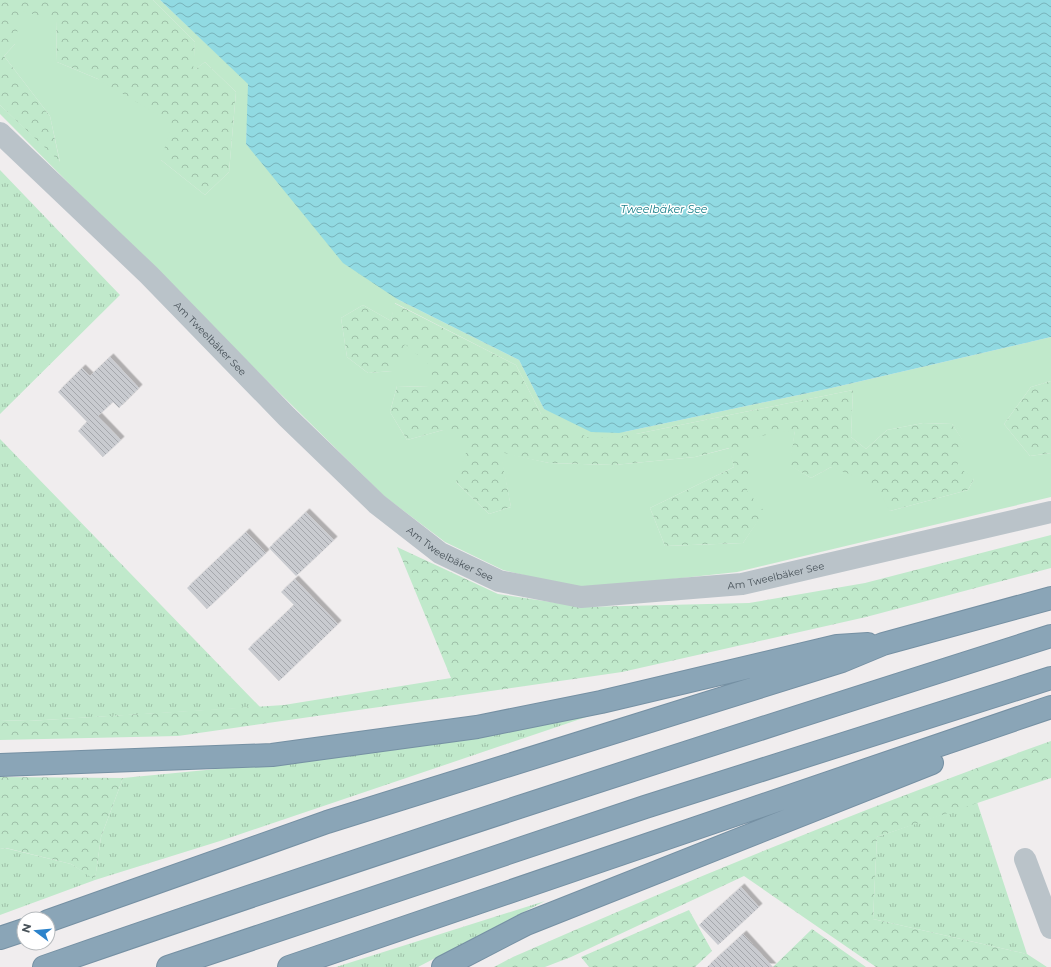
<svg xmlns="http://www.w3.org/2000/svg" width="1051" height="967" font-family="Montserrat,sans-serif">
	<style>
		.grass { fill: url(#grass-tufts) }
		.forest { fill: url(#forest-crowns) }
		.green { fill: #c0e9cb; fill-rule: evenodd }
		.water { fill: url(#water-waves) }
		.building { fill: url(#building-back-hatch); filter: url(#shadow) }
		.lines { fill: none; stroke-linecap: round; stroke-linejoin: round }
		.highway-casing { stroke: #7590a3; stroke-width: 24 }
		.minor { stroke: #bac3c9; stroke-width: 22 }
		.highway { stroke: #8aa5b7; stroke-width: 22 }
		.labels { text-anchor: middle; stroke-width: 3; stroke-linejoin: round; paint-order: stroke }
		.street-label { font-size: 10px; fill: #485259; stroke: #fff }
		.water-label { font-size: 11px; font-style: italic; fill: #1a808a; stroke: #fff }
	</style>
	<defs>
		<pattern id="grass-tufts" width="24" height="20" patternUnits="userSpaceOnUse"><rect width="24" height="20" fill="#c0e9cb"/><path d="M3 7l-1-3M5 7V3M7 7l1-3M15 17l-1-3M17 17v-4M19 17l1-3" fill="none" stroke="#9ebfa8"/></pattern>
		<pattern id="forest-crowns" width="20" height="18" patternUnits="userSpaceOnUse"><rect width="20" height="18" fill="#c0e9cb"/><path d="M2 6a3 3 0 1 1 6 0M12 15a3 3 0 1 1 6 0" fill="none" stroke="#9ebfa8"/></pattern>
		<pattern id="water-waves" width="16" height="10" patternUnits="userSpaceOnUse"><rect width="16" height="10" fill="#91dae2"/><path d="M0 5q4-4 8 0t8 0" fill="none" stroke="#78b3ba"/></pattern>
		<pattern id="building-back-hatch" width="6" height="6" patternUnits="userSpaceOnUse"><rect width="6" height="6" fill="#c9cbd0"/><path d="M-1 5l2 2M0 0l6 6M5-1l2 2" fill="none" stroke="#a5a7ac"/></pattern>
		<filter id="shadow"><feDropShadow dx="3.5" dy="-3.5" stdDeviation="0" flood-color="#0004"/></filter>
	</defs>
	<rect width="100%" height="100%" fill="#f0edee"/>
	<path class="grass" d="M0,170l120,125 -120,119z
		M0,439l260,268 -232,14 -28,-1z
		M604,711l-384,130 -125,39 -95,35v-66l5,-1 66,16 24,15 6,-42 22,-59 219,-21 119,-18z
		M977,802l50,152 -154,-35 4,-82z
		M545,901l-127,66h-82z"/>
	<path class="forest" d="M0,0h153l42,42 -1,28 11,-8 31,30 -7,80 -24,23 -44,-35 -63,-81 -41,-17 -1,-41 -41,23 -11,12 46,60 10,47 -60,-58z
		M394,303l122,62 25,49 95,20 217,-44 -2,47 15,12 21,-19 36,-7 29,1 12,18 10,37 -6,11 -78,21 -59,-44 -20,11 -22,-13 6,-35 -30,81 -22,32 -78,3 -15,-38 84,-41 -5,-19 -34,9 -81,8 -65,-2 -48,-10 10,54 -22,7 -33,-32 -13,-52 -36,10 -17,-28 7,-26 32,1 -37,-16 -24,2 -21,-16 -6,-39 22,-13 28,16z
		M1051,381v72l-21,3 -26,-32 27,-37z
		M1051,535v33l-185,49 -244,55 -444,64 -178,4v-20l28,1 256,-16 167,-27 -54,-131 101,47 86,13 165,-4 116,-20z
		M1051,741v37l-174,59 -4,82 154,35 20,13h-171l-132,-91 -173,81 -26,10h-51l19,-10c178,-78 356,-151 538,-216z
		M0,777l123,1 -22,59 -6,43 -24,-16 -65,-16 -6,1z
		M689,910l23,41 -17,16h-106l-8,-10z
		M812,929l54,38h-93z"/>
	<path class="green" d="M153,0h7l89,84 -3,60 151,155 122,61 25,49 75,24 208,-44 224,-52v44l-20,6 -27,37 26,32 21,-3v44l-314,75 -156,17 -78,-19 -58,-28 -61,-46 -231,-228 -153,-154v-9l60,57 -10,-46 -46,-60 11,-12 6,-33 35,9 1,42 41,17 74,44 -11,37 44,35 24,-23 7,-80 -31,-30 -12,9 2,-29zM395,303l121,62 25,49 46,23 22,1 27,-4 217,-44 -2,47 15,12 21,-19 36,-7 29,1 12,19 -7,23 17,13 -6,11 -78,21 -15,-27 -44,-17 -20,11 -21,-13 5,-35 -45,8 -3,53 17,20 -21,32 -78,3 -15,-38 84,-41 -4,-19 -35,9 -81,8 -65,-2 -49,-11 11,55 -22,7 -33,-32 14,-41 -27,-11 -36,10 -17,-28 7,-26 32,1 4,-19 -28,-24 -13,27 -24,2 -21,-16 -6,-39 22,-13 28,16z"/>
	<path class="water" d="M160,0h891v337l-224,52 -208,44 -28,-1 -47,-23 -25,-49 -122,-61 -54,-36 -97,-119 2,-60z"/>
	<path class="building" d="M110,357l29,31 -20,20 -6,-6 -15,14 23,24 -18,17 -25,-26 9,-9 -29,-30 24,-24 8,8z
		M306,512l28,28 -38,36 -27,-28z
		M246,532l20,21 -59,56 -20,-21z
		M295,579l43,45 -59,57 -31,-32 46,-44 -13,-13z
		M741,887l18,20 -41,38 -19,-20z
		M743,934l30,33h-66z"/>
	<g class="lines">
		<defs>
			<path id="highway" d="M0,765l272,-10 205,-28 124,-25 236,-56 31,-2
				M48,921l279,-99 515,-161 41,-17 168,-46
				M0,938l24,-8
				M44,967c334,-116 670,-224 1007,-331
				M168,967l477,-160 406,-129
				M289,967l762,-260
				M443,967l83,-43 406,-161"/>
		</defs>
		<use href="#highway" class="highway-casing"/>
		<g class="minor">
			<path id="s1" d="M0,133l149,142 138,142 90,87 63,49 59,28 82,16 161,-13 309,-72"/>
			<path d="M1025,859l26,69"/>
		</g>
		<use href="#highway" class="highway"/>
	</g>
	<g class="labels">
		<g class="street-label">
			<text dy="4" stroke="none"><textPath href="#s1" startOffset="294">Am Tweelbäker See</textPath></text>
			<text dy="4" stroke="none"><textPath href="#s1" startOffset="618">Am Tweelbäker See</textPath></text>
			<text dy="4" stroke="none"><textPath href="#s1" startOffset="954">Am Tweelbäker See</textPath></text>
		</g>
		<g class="water-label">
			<text x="664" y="213">Tweelbäker See</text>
		</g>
	</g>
	<g transform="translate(36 931) rotate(286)"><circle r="19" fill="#ffffff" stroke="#b6babd"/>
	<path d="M0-3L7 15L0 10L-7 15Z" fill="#2c83cb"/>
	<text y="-6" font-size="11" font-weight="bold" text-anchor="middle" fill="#485259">N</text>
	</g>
</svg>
